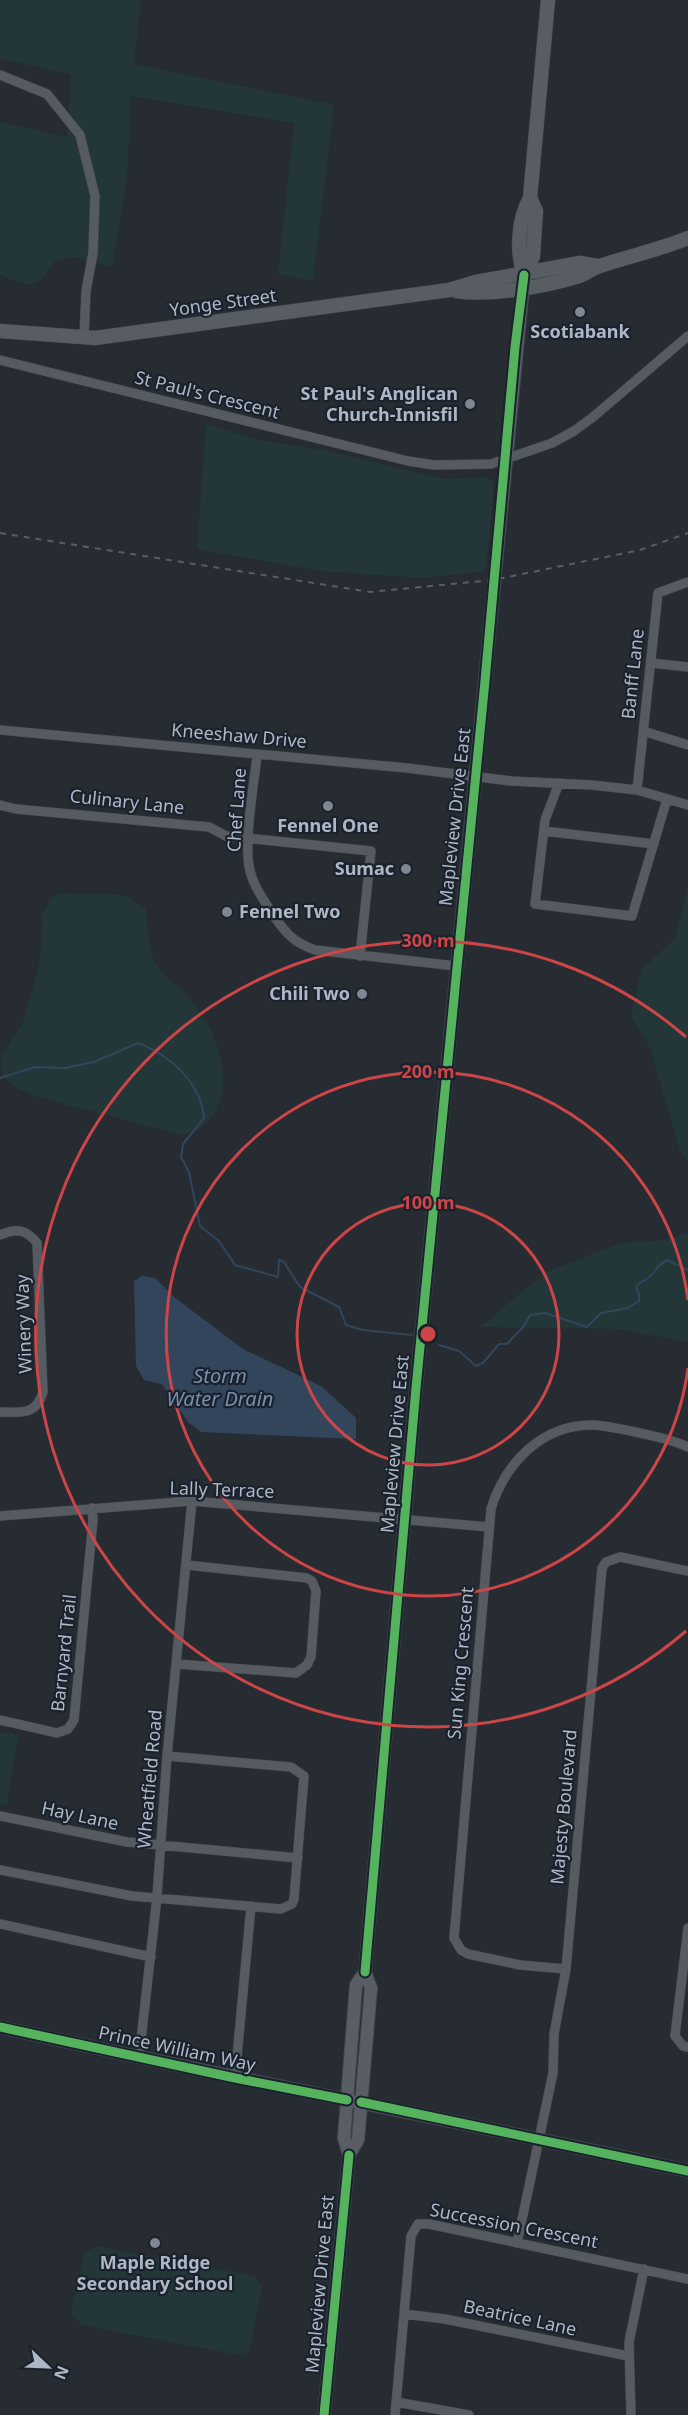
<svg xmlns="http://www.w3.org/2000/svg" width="688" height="2415" font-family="'Noto Sans',sans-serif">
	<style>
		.green { fill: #233638 }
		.water { fill: #33455b }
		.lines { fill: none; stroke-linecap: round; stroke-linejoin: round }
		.stream { stroke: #33455b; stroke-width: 2 }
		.street-casing { stroke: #44484d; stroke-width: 10 }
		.secondary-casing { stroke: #44484d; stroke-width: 14 }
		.primary-casing { stroke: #43484f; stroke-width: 15 }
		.street { stroke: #565a61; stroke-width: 9 }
		.secondary { stroke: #595e66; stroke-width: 12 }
		.primary { stroke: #585d63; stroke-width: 14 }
		.rail { stroke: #595e64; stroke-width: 2; stroke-dasharray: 6 6; stroke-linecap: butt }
		.cycleway-casing { stroke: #1a222d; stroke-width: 13 }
		.cycleway { stroke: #56b35d; stroke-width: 9 }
		.ring { fill: none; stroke: #ce4547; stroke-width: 3 }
		.poi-dot { fill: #7e8792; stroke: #1a222d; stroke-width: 2 }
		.labels { text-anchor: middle; stroke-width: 4.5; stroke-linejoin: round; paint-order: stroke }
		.street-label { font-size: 18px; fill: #aeb8c5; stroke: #1a222d }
		.poi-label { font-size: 18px; font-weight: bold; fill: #aeb8c5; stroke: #1a222d }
		.water-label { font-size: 20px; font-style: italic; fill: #768fad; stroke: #1a222d }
		.centre { fill: #ce4547; stroke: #1a222d; stroke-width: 3 }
		.ring-label { font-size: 18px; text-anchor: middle; font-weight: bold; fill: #ce4547; stroke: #1a222d; stroke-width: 4.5; stroke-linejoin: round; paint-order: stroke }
	</style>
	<rect width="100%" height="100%" fill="#262c32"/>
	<path class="green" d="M0,0h141l-7,64 200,41 -21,176 -35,-7 16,-151 -163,-27 -4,84 -15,87 -38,-10 -19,4c-17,30 -25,27 -55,14v-153l67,15 4,-63 -71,-15z
		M206,424l54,16 63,10 122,29 42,-2 7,5 -8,89 -63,7 -103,-7 -123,-22z
		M688,887v273l-8,-9 -30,-103 -19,-31 10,-47 34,-32z
		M59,893l57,1 15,4 15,11c2,15 2,35 7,50 4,12 32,32 41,44 26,33 45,90 10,122 -6,5 -14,8 -21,10l-146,-38 -22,-10 -12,-11 -3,-20 23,-33 17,-62 2,-45 9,-18z
		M688,1232v110l-71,-13 -137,-2 66,-55 75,-29 46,-3z
		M0,1732l18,3 -11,70 -7,-1z
		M97,2246l157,30 8,11 -12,63 -11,5 -158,-30 -10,-12 14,-61z"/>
	<path class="water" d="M142,1276l13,2 19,19 69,52 78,37 35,32v21l-155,-7 -13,-10 -26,-38 -18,-4 -8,-14 -2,-85z"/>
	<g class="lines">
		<path class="stream" d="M0,1078l35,-11 30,1 29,-6 44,-19c32,12 63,40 66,75l-21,26 -2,13 8,15 11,54 19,15 16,24 43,12 1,-17 5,2 16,25 39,20 7,18 17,5 49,5
			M439,1345l20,6 17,15 7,-3 16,-19h8l17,-18 6,-11 15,-2 42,14 14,-14 27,-5 11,-7v-7l-3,-7c4,-6 7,-5 12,-9 9,-5 5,-11 19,-18l21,10"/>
		<defs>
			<path id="street" d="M0,75l47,19 33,41 15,61 -2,57 -7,38 -2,46
				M0,360l408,101 26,4 57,-1 61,-21 22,-12 19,-14 95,-81
				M651,663l37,4
				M0,730l407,38 104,13 81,4 45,5 51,15
				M643,731l45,14
				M257,755c-3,32 -14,86 -7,116 4,16 15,31 24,45 12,18 21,27 41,34l141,16
				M559,783l-14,37 -10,84 97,12 35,-117
				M637,790l21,-197 30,-11
				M0,805l16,4 193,18 17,9 145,15 -11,105
				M544,831l110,13
				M0,1235c16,-7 26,-6 37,8l6,149c-7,24 -22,20 -43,20
				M0,1516l192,-15 297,26
				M177,1664l119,9 11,-8 4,-8 5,-66 -4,-10 -5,-3 -120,-13
				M0,1720l57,13 11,-4 6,-9 19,-200 -1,-12
				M0,1816l127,26 171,16
				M0,1870l132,26 149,13 11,-5 2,-5 10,-123 -13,-9 -124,-11
				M0,1924l151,33
				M688,1928l-13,108 8,10 5,1
				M566,1969l-46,-4 -52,-11 -7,-4 -7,-12 37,-429c14,-46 51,-85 103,-84 14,1 27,4 41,7 18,4 36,7 53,15
				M139,2058l18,-161 10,-141 25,-255
				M235,2078l16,-172
				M517,2243l36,-170 1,-39 12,-65 36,-401 4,-6 14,-5 68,14
				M404,2314l41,5 183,37
				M396,2402l73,13
				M395,2415l16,-179 7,-12h11l259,55
				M631,2415l-2,-73 15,-73"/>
			<path id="secondary" d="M0,2027c229,51 459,94 688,144
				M349,2155l9,-15 13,-152 -6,-16 51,-584 107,-1101
				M324,2415l25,-260 -5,-17 12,-153 9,-13"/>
			<path id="primary" d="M524,275c-8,-23 -6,-56 6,-77l18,-198
				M524,279l9,-23 3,-45 -6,-13
				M456,291c36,5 87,-4 123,-15 7,-2 13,-8 21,-10 29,-10 59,-16 88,-28
				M0,331l95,7 354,-48 27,-8 104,-19 17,3"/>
		</defs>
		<use href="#street" class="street-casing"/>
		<use href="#secondary" class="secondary-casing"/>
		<use href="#primary" class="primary-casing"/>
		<use href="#street" class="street"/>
		<use href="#secondary" class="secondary"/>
		<use href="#primary" class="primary"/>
		<path class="rail" d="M0,533l370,59 123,-12 147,-30 48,-17"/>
		<defs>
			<path id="cycleway" d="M365,1972l51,-584 69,-707 30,-334 9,-72
				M0,2027l235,51 112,22
				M361,2102l327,69
				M324,2415l25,-260"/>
		</defs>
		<use href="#cycleway" class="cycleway-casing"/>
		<use href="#cycleway" class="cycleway"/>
	</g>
	<g class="ring">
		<circle cx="428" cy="1334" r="131"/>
		<path d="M688 1368A262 262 0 1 1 688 1300"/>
		<path d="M686 1631A393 393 0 1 1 686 1037"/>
	</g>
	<g class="poi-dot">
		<circle cx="580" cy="312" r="6"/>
		<circle cx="470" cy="404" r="6"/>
		<circle cx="328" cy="806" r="6"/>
		<circle cx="406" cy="869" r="6"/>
		<circle cx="227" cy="912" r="6"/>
		<circle cx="362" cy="994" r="6"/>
		<circle cx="155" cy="2243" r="6"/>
	</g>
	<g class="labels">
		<g class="street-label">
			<text transform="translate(223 303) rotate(-8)" y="6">Yonge Street</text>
			<text transform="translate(207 395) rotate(14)" y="6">St Paul's Crescent</text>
			<text transform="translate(633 674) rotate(-84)" y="6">Banff Lane</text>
			<text transform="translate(239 736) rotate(5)" y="6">Kneeshaw Drive</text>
			<text transform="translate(127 802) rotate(6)" y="6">Culinary Lane</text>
			<text transform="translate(237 810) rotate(-86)" y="6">Chef Lane</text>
			<text transform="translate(455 817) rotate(-84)" y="6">Mapleview Drive East</text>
			<text transform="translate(24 1324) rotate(-92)" y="6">Winery Way</text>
			<text transform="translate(395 1444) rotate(-85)" y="6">Mapleview Drive East</text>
			<text transform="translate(222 1490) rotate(2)" y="6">Lally Terrace</text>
			<text transform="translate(64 1653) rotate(-84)" y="6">Barnyard Trail</text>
			<text transform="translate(461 1663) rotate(-85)" y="6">Sun King Crescent</text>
			<text transform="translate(150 1779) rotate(-85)" y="6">Wheatfield Road</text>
			<text transform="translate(564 1807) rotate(-85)" y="6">Majesty Boulevard</text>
			<text transform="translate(80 1816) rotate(12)" y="6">Hay Lane</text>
			<text transform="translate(177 2049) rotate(12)" y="6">Prince William Way</text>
			<text transform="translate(514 2226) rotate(11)" y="6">Succession Crescent</text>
			<text transform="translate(320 2284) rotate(-85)" y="6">Mapleview Drive East</text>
			<text transform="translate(520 2318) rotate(12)" y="6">Beatrice Lane</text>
		</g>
		<g class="poi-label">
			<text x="580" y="338">Scotiabank</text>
			<text x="458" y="400" text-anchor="end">St Paul's Anglican<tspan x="458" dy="21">Church-Innisfil</tspan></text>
			<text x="328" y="832">Fennel One</text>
			<text x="394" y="875" text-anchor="end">Sumac</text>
			<text x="239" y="918" text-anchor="start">Fennel Two</text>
			<text x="350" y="1000" text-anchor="end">Chili Two</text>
			<text x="155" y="2269">Maple Ridge<tspan x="155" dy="21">Secondary School</tspan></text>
		</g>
		<g class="water-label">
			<text x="220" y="1383">Storm<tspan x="220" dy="23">Water Drain</tspan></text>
		</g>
	</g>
	<circle cx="428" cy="1334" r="9" class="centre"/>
	<g class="ring-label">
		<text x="428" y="947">300 m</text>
		<text x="428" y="1078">200 m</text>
		<text x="428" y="1209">100 m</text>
	</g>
	<g transform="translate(48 2367) rotate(113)" stroke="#1a222d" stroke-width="4.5" paint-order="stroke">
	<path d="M0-4.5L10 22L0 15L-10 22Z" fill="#aeb8c5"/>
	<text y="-9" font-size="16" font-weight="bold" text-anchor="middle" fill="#aeb8c5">N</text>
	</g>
</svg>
